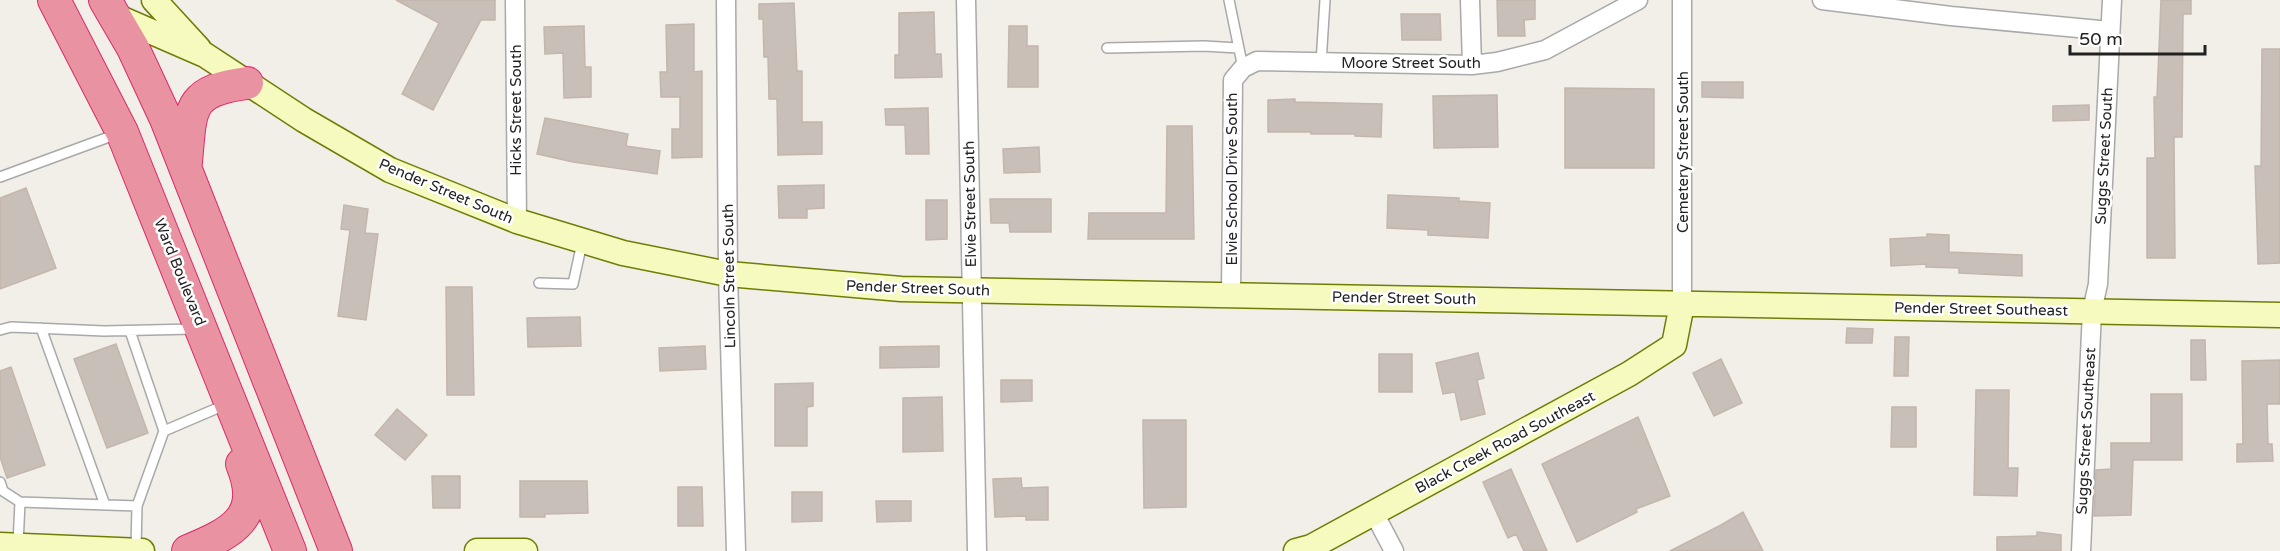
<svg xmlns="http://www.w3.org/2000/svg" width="2280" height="551" font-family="'Varela Round',sans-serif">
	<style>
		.building { fill: #c7bfb8; stroke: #c4b6ab; stroke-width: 1.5 }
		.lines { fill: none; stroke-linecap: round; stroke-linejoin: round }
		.lane-casing { stroke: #a9a9a9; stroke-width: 12 }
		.street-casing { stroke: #a9a9a9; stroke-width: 21 }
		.secondary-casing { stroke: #707d05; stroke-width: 27 }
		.highway-casing { stroke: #dc2a67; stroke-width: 34 }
		.lane { stroke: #fff; stroke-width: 9 }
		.street { stroke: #fff; stroke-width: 18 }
		.secondary { stroke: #f7fabf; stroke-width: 24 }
		.highway { stroke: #e892a2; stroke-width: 32 }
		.labels { text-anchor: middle; stroke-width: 5; stroke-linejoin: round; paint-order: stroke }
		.street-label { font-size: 15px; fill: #222; stroke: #fff }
	</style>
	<rect width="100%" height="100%" fill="#f2efe9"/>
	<path class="building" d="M396,0h99v20h-14l-48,90 -31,-16 37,-71z
		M1497,0h38v19l-11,1 1,16h-27z
		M2161,0h30v14h-8l-1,123h-8l1,121h-28v-100h8l-1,-61h3z
		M794,3l3,68h5v51h20v32l-44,1 -1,-56h-8l-1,-42h-4l-1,-38h-4v-15z
		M934,12l1,42h6l1,23 -47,1v-23h4v-42z
		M1401,14h39l1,26h-39z
		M694,24v48l8,-1v86l-30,1v-29h8v-32h-19l-1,-25h7l-1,-47z
		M584,26l1,41h6v30l-27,1 -1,-45 -18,1 -1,-27z
		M1009,26h18v20h11v41h-30z
		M2262,49h18v214l-22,1 -3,-98h6z
		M1702,82h41v16l-41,-1z
		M1565,88l89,1v79h-89z
		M1497,95l1,52 -64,1 -1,-52z
		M1295,99v3l87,2 -1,33 -26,-1v-2h-44v-2h-43v-32z
		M2089,105v15l-36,1v-15z
		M928,108l1,46h-23l-1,-29h-19l-1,-16z
		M545,118l83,16 -2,12 34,5 -3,23 -84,-12 -36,-8z
		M1167,126h25l2,113h-106l1,-26h77z
		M1039,147l1,25 -36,1 -1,-24z
		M824,185v23l-17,1v9h-28l-1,-32z
		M26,188l30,80 -56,21v-91z
		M1388,195l71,3v3l31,2 -2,35 -60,-3v-5l-41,-2z
		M990,199h61v33h-41l-1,-9h-18z
		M926,200h21v39l-21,1z
		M344,205l24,4 -3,24 13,1 -12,86 -28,-4 12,-86 -9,-1z
		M1927,234l22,1v17l73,3v21l-63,-3v-5l-33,-1v-3l-35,2 -1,-27 37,-2z
		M446,287h26l2,108h-27z
		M580,317l1,29 -53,1 -1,-29z
		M1847,328l26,1 -1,14h-26z
		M1895,337h14l-1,39h-14z
		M2191,340h14l1,40h-15z
		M116,344l32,89 -41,15 -33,-89z
		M705,346l1,23 -46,2 -1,-23z
		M939,346v21l-59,1v-21z
		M1478,353l6,25 -7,2 8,34 -24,6 -6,-28 -12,2 -7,-31z
		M1379,354h33v38h-33z
		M1721,359l21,44 -28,13 -21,-43z
		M2280,360v44h-13l1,40h4l1,17 -36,1v-18h6l-1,-83z
		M11,367l34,98 -38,13 -7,-21v-86z
		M1001,380h31v21l-31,1z
		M813,383v23l-6,1v39h-32v-62z
		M1976,390h33l-1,78h10l-1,28 -43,-1z
		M2151,394h31v66h-49l-2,55 -37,1 2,-46 15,-1v-26h40z
		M942,397l1,54 -40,1v-54z
		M1892,407h24v40h-25z
		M397,409l30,26 -22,25 -30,-25z
		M1638,417l32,79 -34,13 1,3 -60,30 -35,-78z
		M1143,420h43v87l-42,1z
		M1511,469l36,82h-23l-8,-17 -8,4 -25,-56z
		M432,476h28v32h-27z
		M1021,478l1,10 26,-1v33h-22v-4l-31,1 -2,-38z
		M520,481h67l1,32 -43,1v3h-25z
		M678,487h24l1,39h-25z
		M792,492h30v29l-30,1z
		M876,501h35v20l-34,1z
		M1743,512l20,39h-93l51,-26z
		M2037,532l24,3v16h-64v-14l40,-1z"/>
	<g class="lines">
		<defs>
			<path id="lane" d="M1229,0l14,68
				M1107,48l97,-2 34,2
				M1321,63l4,-63
				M0,177l117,-43
				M539,283l34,1 9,-41
				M41,328l64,177
				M0,330l11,-3 93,4 90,-2
				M130,331l34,100
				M0,482l3,9 17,11 117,4 27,-75 63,-27
				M18,545l2,-43
				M136,549l1,-43"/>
			<path id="street" d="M515,0l2,221
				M726,0l2,274 8,277
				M966,0l11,551
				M1470,0l2,65
				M1822,0l129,16 159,15
				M1231,294l2,-214 10,-12 14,-7 215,4 25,-3 48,-12 93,-50
				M1682,304v-304
				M1374,513l20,38
				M2081,551l11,-240 6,-27 14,-284"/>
			<path id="secondary" d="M154,0l45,49
				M113,15l92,40 99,65 86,50 127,51 106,32 105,21 173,15 1379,26
				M0,545l142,6
				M477,551h48
				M1296,551l15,-4 318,-173 45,-29 8,-41"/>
			<path id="highway" d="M54,0l68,132 168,419
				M105,0l28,48 33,71 170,432
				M186,162c5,-54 1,-71 61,-79
				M188,551c44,-18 76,-34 54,-87"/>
		</defs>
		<use href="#lane" class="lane-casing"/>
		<use href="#street" class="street-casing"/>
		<use href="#secondary" class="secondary-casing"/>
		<use href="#highway" class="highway-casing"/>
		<use href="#lane" class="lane"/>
		<use href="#street" class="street"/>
		<use href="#secondary" class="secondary"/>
		<use href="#highway" class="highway"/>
	</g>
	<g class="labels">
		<g class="street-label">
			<text x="1411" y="68">Moore Street South</text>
			<text transform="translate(516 110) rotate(-90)" y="5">Hicks Street South</text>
			<text transform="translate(1683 152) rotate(-90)" y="5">Cemetery Street South</text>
			<text transform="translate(2104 156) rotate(-87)" y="5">Suggs Street South</text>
			<text transform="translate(1232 179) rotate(-90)" y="5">Elvie School Drive South</text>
			<text transform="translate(446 191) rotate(23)" y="5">Pender Street South</text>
			<text transform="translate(970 204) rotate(-91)" y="5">Elvie Street South</text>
			<text transform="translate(180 272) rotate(68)" y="5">Ward Boulevard</text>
			<text transform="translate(729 276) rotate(-91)" y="5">Lincoln Street South</text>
			<text transform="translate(918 288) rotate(2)" y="5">Pender Street South</text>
			<text transform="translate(1404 298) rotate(1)" y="5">Pender Street South</text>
			<text transform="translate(1981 309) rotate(1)" y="5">Pender Street Southeast</text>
			<text transform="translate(2086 431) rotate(-87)" y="5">Suggs Street Southeast</text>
			<text transform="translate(1505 442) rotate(-28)" y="5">Black Creek Road Southeast</text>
		</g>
	</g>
	<path d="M2070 45v9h135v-9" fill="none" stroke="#222222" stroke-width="3"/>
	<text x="2079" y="45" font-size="18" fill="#222222" stroke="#ffffff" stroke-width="4.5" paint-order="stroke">50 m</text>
</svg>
